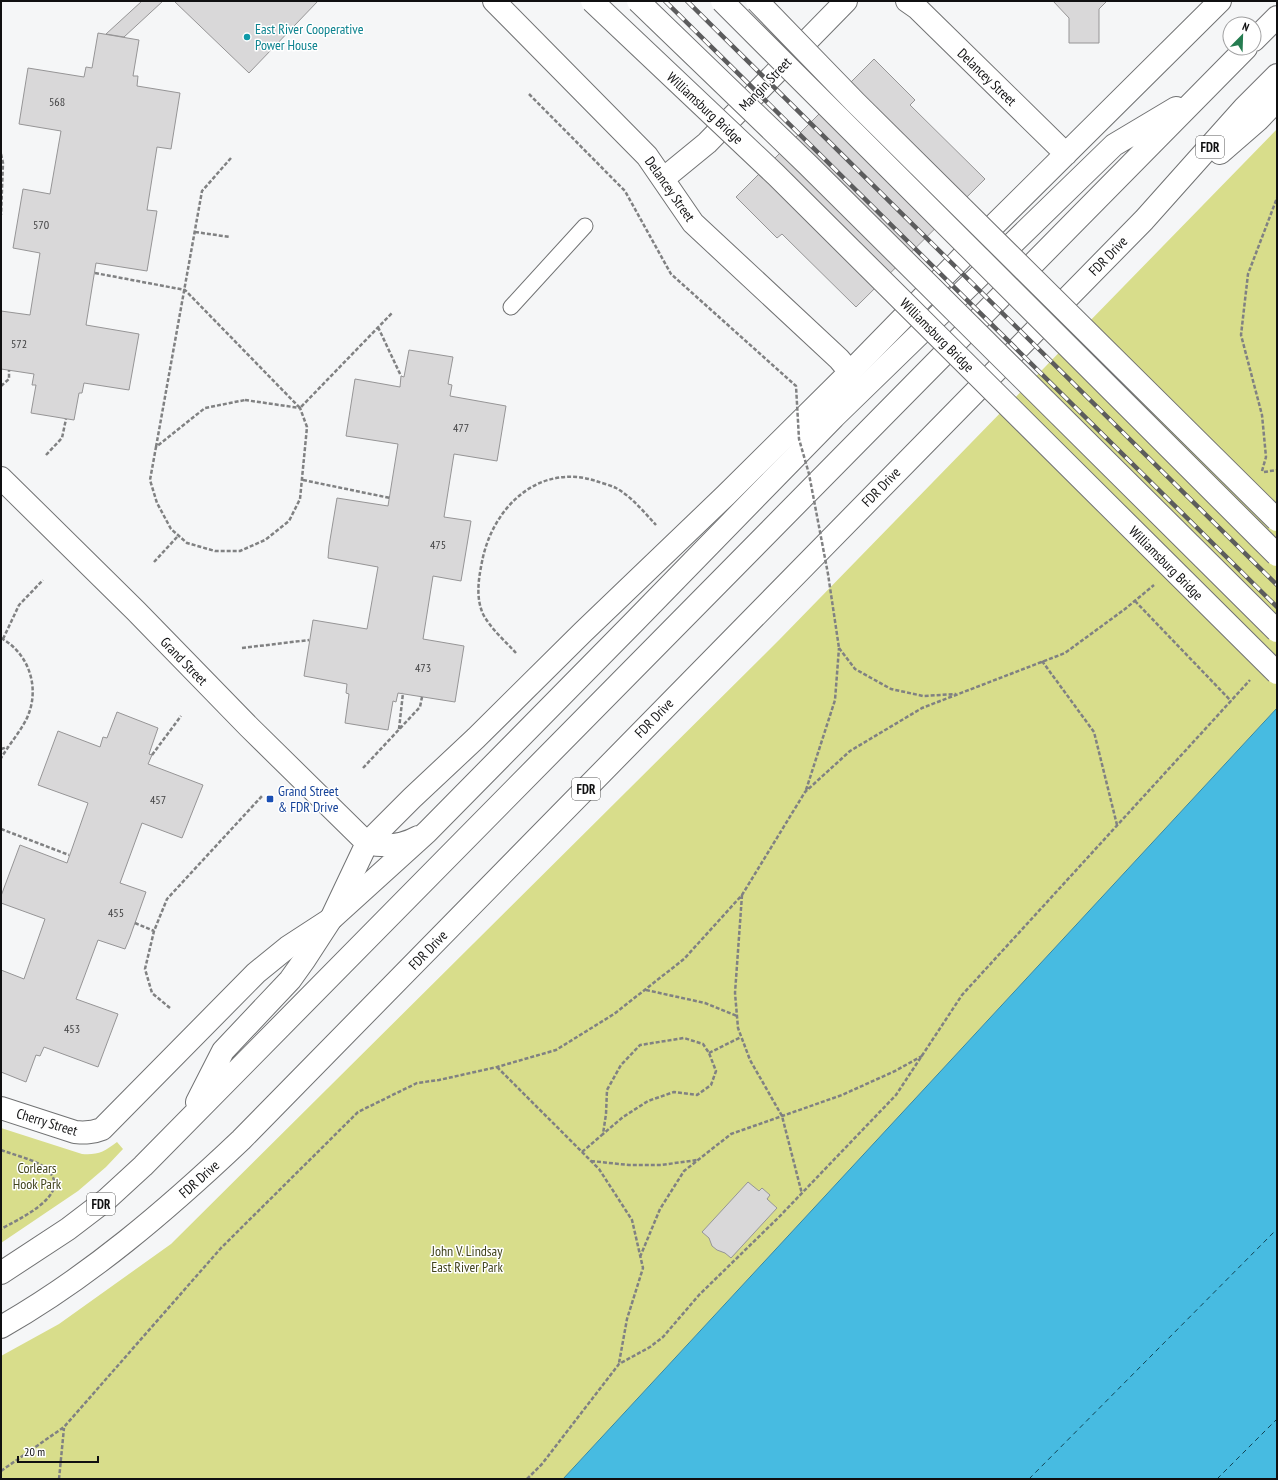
<svg xmlns="http://www.w3.org/2000/svg" width="1278" height="1480" font-family="'PT Sans Narrow',sans-serif">
	<style>
		.green { fill: #d8dd8b }
		.water { fill: #47bbe1; stroke: #3688a3 }
		.lines { fill: none; stroke-linecap: round; stroke-linejoin: round }
		.ferry { stroke: #114354; stroke-width: 1; stroke-dasharray: 5 4; stroke-linecap: butt }
		.building { fill: #d9d8d9; stroke: #969596 }
		.service-casing { stroke: #717273; stroke-width: 17 }
		.minor-casing { stroke: #717273; stroke-width: 24 }
		.primary-casing { stroke: #717273; stroke-width: 24 }
		.motorway-casing { stroke: #717273; stroke-width: 24 }
		.path { stroke: #808182; stroke-width: 2.5; stroke-dasharray: 4 2; stroke-linecap: butt }
		.service { stroke: #fff; stroke-width: 15 }
		.minor { stroke: #fff; stroke-width: 22 }
		.primary { stroke: #fff; stroke-width: 22 }
		.motorway { stroke: #fff; stroke-width: 22 }
		.rail-casing { stroke: #5c5c5d; stroke-width: 4.5 }
		.rail { stroke: #fff; stroke-width: 3; stroke-dasharray: 9; stroke-linecap: butt }
		.motorway-bridge-casing { stroke: #717273; stroke-width: 24; stroke-linecap: butt }
		.path-bridge { stroke: #808182; stroke-width: 2.5; stroke-dasharray: 4 2; stroke-linecap: butt }
		.motorway-bridge { stroke: #fff; stroke-width: 22 }
		.culture-dot { fill: #0f9aa8; stroke: #fff; stroke-width: 1.5 }
		.transit-dot { fill: #1a4fb4; stroke: #fff; stroke-width: 1.5 }
		.labels { text-anchor: middle; stroke-width: 3; stroke-linejoin: round; paint-order: stroke }
		.number-label { font-size: 12px; fill: #424243 }
		.shield { fill: #fff; stroke: #585858; stroke-width: 1 }
		.shield-label { font-size: 13px; font-weight: bold; fill: #101011 }
		.culture-label { font-size: 14px; fill: #0d838f; stroke: #fff; text-anchor: start }
		.street-label { font-size: 14px; fill: #101011; stroke: #fff }
		.transit-label { font-size: 14px; fill: #164399; stroke: #fff; text-anchor: start }
		.park-label { font-size: 14px; fill: #42441d; stroke: #fff }
	</style>
	<rect width="100%" height="100%" fill="#f5f6f7"/>
	<path class="green" d="M1277,129v579l-714,771h-562v-123l58,-32 112,-80 609,-605z
		M1,1128l81,26c16,1 22,-2 35,-12l6,7 -17,18 -28,24 -77,52z"/>
	<path class="water" d="M1277,708v771h-714z"/>
	<g class="lines">
		<path class="ferry" d="M1029,1479l248,-250
			M1217,1479l60,-60"/>
	</g>
	<path class="building" d="M142,1h21l-39,36 -18,-3z
		M174,1h144l-69,72z
		M1053,1h54l-8,8v34h-30v-25z
		M98,33l41,7 -6,36h5l-1,10 43,7 -9,56 -14,-2 -10,63 10,1 -10,60 -51,-8 -10,62 53,9 -10,56 -45,-7 -2,10h-3l-5,27 -43,-7 5,-28h-4l2,-11 -33,-5v-58l29,4 10,-62 -27,-5 10,-59 27,5 11,-63 -42,-7 9,-56 56,9 2,-10 6,1z
		M874,59l41,41 -5,5 75,74 -129,128 -74,-73 -5,4 -41,-41z
		M409,350l44,7 -5,27 4,1 -2,11 56,10 -9,55 -43,-7 -10,63 27,4 -10,60 -28,-5 -10,63 41,7 -9,56 -57,-9 -2,9 -3,-1 -5,29 -43,-7 4,-29 -3,-1 1,-9 -43,-8 9,-56 54,9 11,-62 -50,-9 1,-12 8,-48 51,8 10,-62 -52,-8 9,-57 45,8 1,-11 3,1z
		M117,712l41,16 -9,26 3,1 -4,9 55,21 -21,53 -40,-15 -22,60 26,9 -16,45 -5,12 -27,-9 -22,59 42,15 -20,53 -54,-20 -4,9 -4,-1 -10,27 -25,-10v-102l23,9 21,-60 -44,-16v-7l19,-51 47,18 21,-60 -50,-18 20,-54 42,16 3,-10 4,1z
		M748,1182l11,9 3,-3 8,7 -3,4 10,9 -46,50 -6,-5 -8,-3 -5,-4 -3,-8 -7,-6z"/>
	<g class="lines">
		<defs>
			<path id="service" d="M511,307l74,-81"/>
			<path id="minor" d="M494,1l153,155 46,67 146,136 11,13
				M907,1l10,7 149,146
				M663,179l44,-36 139,-142
				M367,843l45,-45 64,-60 107,-106 143,-137 124,-123 130,-133 240,-238
				M1,1108l74,24c10,1 17,1 27,-3l154,-156 32,-26 43,-28"/>
			<path id="primary" d="M1,478l135,133 113,116 118,116 -36,76"/>
			<path id="motorway" d="M1254,40l23,-23
				M1220,153l38,-33 19,-20
				M367,843c17,4 35,3 51,-6
				M197,1102l26,-51 67,-71 15,-21 26,-40 96,-87 209,-212 198,-203 280,-272 62,-37
				M1,1273l67,-44 38,-29 37,-34 1103,-1118
				M1,1327c88,-50 166,-117 240,-187l903,-920 100,-112 33,-33"/>
		</defs>
		<use href="#service" class="service-casing"/>
		<use href="#minor" class="minor-casing"/>
		<use href="#primary" class="primary-casing"/>
		<use href="#motorway" class="motorway-casing"/>
		<path class="path" d="M1,154l2,9 -2,52
			M195,232l35,5
			M95,273l90,17 115,118 92,-95
			M378,327l23,49
			M1,386l8,-7v-9
			M245,400l55,8 7,19 -7,72 -11,22 -24,19 -25,11h-25l-28,-8 -16,-14 -14,-26 -7,-23 6,-33 49,-39z
			M156,447l46,-256 29,-33
			M46,455l16,-17 4,-19
			M1262,471l4,-14 -4,-42 -21,-80 7,-61 29,-76
			M1264,472l13,-2
			M303,480l87,18
			M154,562l24,-26
			M1135,601l96,100
			M1,638c29,16 40,52 25,82 -7,13 -17,25 -25,38
			M3,639l16,-34 24,-25
			M242,648l67,-8
			M839,648l16,21 36,20 32,7 33,-2
			M516,653c-11,-12 -25,-24 -33,-39 -8,-18 -4,-38 0,-57 12,-52 57,-94 113,-76 6,2 14,4 20,7 16,9 28,24 40,37
			M1042,661l52,71 23,93
			M399,729l4,-36
			M1,749l7,-2
			M152,755l29,-39
			M363,768l57,-61 2,-10
			M806,790l29,-90 4,-52
			M1,829l68,26
			M742,895l-7,98 3,35 12,32 32,56 20,78
			M135,923l19,8
			M646,990l59,13 32,13
			M170,1008l-18,-15 -7,-24 9,-38 13,-32 95,-103
			M709,1053l32,-16
			M497,1067l102,102 33,51 11,48 -16,51 -8,44
			M1,1150c11,4 22,7 32,11 7,3 14,7 18,13 17,23 -34,46 -50,55
			M582,1152l21,-18 3,-20 1,-24 14,-25 19,-20 44,-7 19,6 6,9 7,18 -5,14 -14,10 -23,-3 -26,9 -25,16 -20,17
			M591,1161l38,4h32l36,-5
			M640,1257l20,-48 24,-38 47,-37 111,-39 53,-24 27,-15
			M1,1471l63,-44 157,-179 137,-136 59,-29 22,-3 58,-13 59,-17 58,-36 70,-55 58,-64 63,-103 45,-41 72,-43 143,-55 60,-44 29,-24
			M59,1479l5,-51
			M527,1479l15,-15 77,-100 31,-17 13,-10 36,-42 80,-78 117,-122 66,-100 288,-315"/>
		<use href="#service" class="service"/>
		<use href="#minor" class="minor"/>
		<use href="#primary" class="primary"/>
		<use href="#motorway" class="motorway"/>
		<defs>
			<path id="rail" d="M665,1l612,606
				M687,1l590,584"/>
		</defs>
		<use href="#rail" class="rail-casing"/>
		<use href="#rail" class="rail"/>
		<defs>
			<path id="motorway-bridge" d="M592,1l184,174 501,498
				M638,1l170,164 469,466
				M722,1l555,554
				M757,1l98,101 422,418"/>
		</defs>
		<use href="#motorway-bridge" class="motorway-bridge-casing"/>
		<path class="path-bridge" d="M529,94l96,97 46,83 125,112 3,53 10,35 19,100 11,74"/>
		<use href="#motorway-bridge" class="motorway-bridge"/>
	</g>
	<circle class="culture-dot" cx="247" cy="37" r="4"/>
	<rect class="transit-dot" x="266" y="795" width="8" height="8" rx="2"/>
	<g class="labels">
		<g class="number-label">
			<text x="57" y="106">568</text>
			<text x="41" y="229">570</text>
			<text x="19" y="348">572</text>
			<text x="461" y="432">477</text>
			<text x="438" y="549">475</text>
			<text x="423" y="672">473</text>
			<text x="158" y="804">457</text>
			<text x="116" y="917">455</text>
			<text x="72" y="1033">453</text>
		</g>
		<g class="shield">
			<rect x="1196" y="136" width="28" height="22" rx="3"/>
			<rect x="572" y="778" width="28" height="22" rx="3"/>
			<rect x="87" y="1193" width="28" height="22" rx="3"/>
		</g>
		<g class="shield-label">
			<text x="1210" y="152">FDR</text>
			<text x="586" y="794">FDR</text>
			<text x="101" y="1209">FDR</text>
		</g>
		<g class="culture-label">
			<text x="255" y="34">East River Cooperative<tspan x="255" dy="16">Power House</tspan></text>
		</g>
		<g class="street-label">
			<text transform="translate(987 77) rotate(44)" y="5">Delancey Street</text>
			<text transform="translate(765 84) rotate(-46)" y="5">Mangin Street</text>
			<text transform="translate(705 108) rotate(43)" y="5">Williamsburg Bridge</text>
			<text transform="translate(670 189) rotate(55)" y="5">Delancey Street</text>
			<text transform="translate(1108 256) rotate(-46)" y="5">FDR Drive</text>
			<text transform="translate(937 335) rotate(45)" y="5">Williamsburg Bridge</text>
			<text transform="translate(881 487) rotate(-46)" y="5">FDR Drive</text>
			<text transform="translate(1166 563) rotate(45)" y="5">Williamsburg Bridge</text>
			<text transform="translate(184 661) rotate(46)" y="5">Grand Street</text>
			<text transform="translate(654 718) rotate(-46)" y="5">FDR Drive</text>
			<text transform="translate(428 950) rotate(-46)" y="5">FDR Drive</text>
			<text transform="translate(47 1122) rotate(17)" y="5">Cherry Street</text>
			<text transform="translate(199 1179) rotate(-42)" y="5">FDR Drive</text>
		</g>
		<g class="transit-label">
			<text x="278" y="796">Grand Street<tspan x="278" dy="16">&amp; FDR Drive</tspan></text>
		</g>
		<g class="park-label">
			<text x="37" y="1173">Corlears<tspan x="37" dy="16">Hook Park</tspan></text>
			<text x="467" y="1256">John V. Lindsay<tspan x="467" dy="16">East River Park</tspan></text>
		</g>
	</g>
	<rect width="1278" height="1480" fill="none" stroke="#101011" stroke-width="4"/>
	<g transform="translate(1242 36) rotate(23)"><circle r="19" fill="#ffffff" stroke="#9f9fa0"/>
	<path d="M0-3L7 15L0 10L-7 15Z" fill="#257c50"/>
	<text y="-6" font-size="11" font-weight="bold" text-anchor="middle" fill="#101011">N</text>
	</g>
	<path d="M18 1456v6h80v-6" fill="none" stroke="#101011" stroke-width="2"/>
	<text x="24" y="1456" font-size="12" fill="#101011" stroke="#ffffff" stroke-width="3" paint-order="stroke">20 m</text>
</svg>
